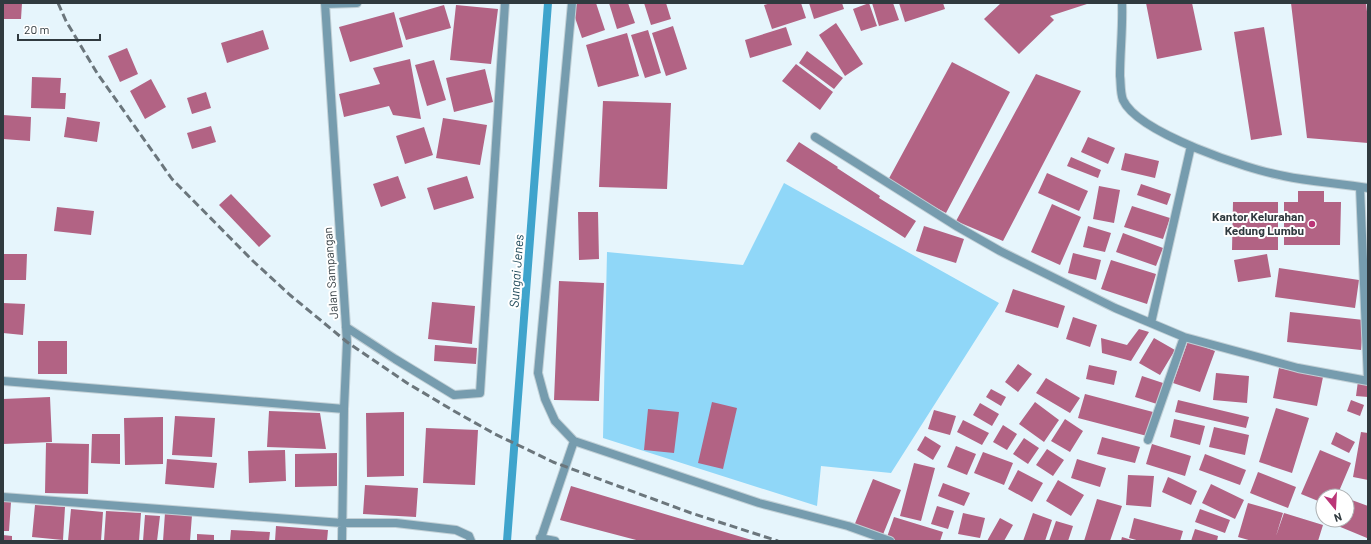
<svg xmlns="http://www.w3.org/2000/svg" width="1371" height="544" font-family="Barlow,sans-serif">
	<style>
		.green { fill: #90d7f8 }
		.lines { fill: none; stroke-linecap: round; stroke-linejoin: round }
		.stream { stroke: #3fa4cc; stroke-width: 8 }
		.building { fill: #b26384 }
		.street-casing { stroke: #c2d0d6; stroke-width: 10 }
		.street { stroke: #769cae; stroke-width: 8 }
		.rail { stroke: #6b767c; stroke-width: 3; stroke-dasharray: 8 4; stroke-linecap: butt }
		.poi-dot { fill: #bb3577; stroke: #fff; stroke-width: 1.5 }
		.labels { text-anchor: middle; stroke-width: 4; stroke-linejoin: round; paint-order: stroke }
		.poi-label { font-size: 12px; font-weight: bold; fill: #303a3f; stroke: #fff; text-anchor: end }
		.street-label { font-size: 12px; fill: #303a3f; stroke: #fff }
		.water-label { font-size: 13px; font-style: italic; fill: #204a5b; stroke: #fff }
	</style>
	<rect width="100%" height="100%" fill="#e6f5fc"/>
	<path class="green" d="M784,183l215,120 -108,170 -70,-7 -4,40 -214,-68 4,-186 136,13z"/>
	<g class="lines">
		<path class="stream" d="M507,541l41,-538"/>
	</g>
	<path class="building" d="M3,3h19l-1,16h-18z
		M580,3h16l9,27 -23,8 -11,-32z
		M609,3h19l7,20 -18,6z
		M644,3h22l5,16 -20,6z
		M771,3h30l5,15 -34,11 -8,-24z
		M809,3h33l2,6 -30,10z
		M869,3l8,23 -16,5 -8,-22z
		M872,3h21l6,17 -20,6z
		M899,3h44l2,6 -40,13z
		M1001,3h89l-40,13 4,4 -35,34 -35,-35z
		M1146,3h46l10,47 -45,9z
		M1291,3h75l2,17v123l-61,-5z
		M444,5l7,23 -45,12 -7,-22z
		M456,5l42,4 -7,55 -41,-4z
		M394,12l9,35 -53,15 -11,-35z
		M836,23l27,41 -18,12 -26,-41z
		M673,26l14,43 -21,7 -14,-43z
		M786,27l6,18 -42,13 -5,-18z
		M1264,27l18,108 -31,5 -17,-108z
		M263,30l6,19 -42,14 -6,-20z
		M648,30l13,43 -16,5 -14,-43z
		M627,33l12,43 -41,11 -12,-42z
		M127,48l11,26 -18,8 -12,-26z
		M807,51l36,27 -9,11 -35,-26z
		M410,59l11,60 -28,-4 -4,-9 -45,11 -5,-23 41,-10 -7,-16z
		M434,60l12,40 -19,6 -12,-41z
		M952,62l58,30 -64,121 -59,-31z
		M796,64l37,28 -13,18 -38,-29z
		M485,69l8,33 -39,10 -8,-34z
		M1036,74l45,17 -78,150 -47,-20z
		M32,77l29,1 -1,15h6l-1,16 -34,-1z
		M151,79l15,28 -21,12 -15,-28z
		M206,92l5,16 -19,6 -5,-16z
		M603,101l68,2 -4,86 -68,-2z
		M3,115l28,2 -1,24 -27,-2z
		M67,117l33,5 -3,20 -33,-5z
		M443,118l44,7 -7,40 -44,-7z
		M211,126l5,16 -24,7 -5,-16z
		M424,127l9,28 -28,9 -9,-28z
		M1088,137l27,11 -7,16 -27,-12z
		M799,142l39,25 -1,1 43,28 -1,2 37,23 -11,17 -119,-77z
		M1125,153l34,8 -4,17 -34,-8z
		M1071,157l30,13 -3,8 -31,-12z
		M1047,173l41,18 -9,20 -41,-18z
		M398,176l8,22 -25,9 -8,-23z
		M467,176l7,22 -40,12 -7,-22z
		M1141,184l30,10 -4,11 -30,-10z
		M1099,186l21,4 -6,33 -21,-4z
		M1298,191h26v11h17l-1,43h-56v-43h14z
		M231,194l40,42 -12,11 -40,-42z
		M1233,202h45v48h-46z
		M1052,204l29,13 -21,48 -29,-13z
		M1132,206l38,12 -7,21 -39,-12z
		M57,207l37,4 -3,24 -37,-4z
		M578,212h20l1,47 -20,1z
		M924,226l40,13 -8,24 -40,-12z
		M1088,226l23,7 -6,19 -22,-5z
		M1123,233l40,15 -7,18 -40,-14z
		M1073,253l28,7 -5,20 -28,-7z
		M3,254h24l-1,26h-23z
		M1267,254l4,23 -33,5 -4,-22z
		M1111,260l45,14 -9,30 -46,-15z
		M1279,268l80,12 -4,28 -80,-11z
		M559,281l45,2 -5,118 -45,-1z
		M1013,289l52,17 -7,22 -53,-16z
		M432,302l43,4 -3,38 -44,-5z
		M3,303l22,1 -2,31 -20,-2z
		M1290,312l74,8 -3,30 -74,-8z
		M1073,317l24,8 -7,22 -24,-8z
		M1139,329l10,3 -18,29 -29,-8 -1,-15 26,7z
		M1154,338l21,12 -15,25 -21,-12z
		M38,341h29v33h-29z
		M1188,341l27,10 -15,41 -27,-9z
		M435,345l42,3 -1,16 -42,-3z
		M1018,364l14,10 -14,18 -13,-10z
		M1089,365l28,6 -3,14 -28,-6z
		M1279,368l44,9 -6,29 -44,-8z
		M1216,373l33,3 -2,27 -34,-3z
		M1142,376l24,8 -6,21 -25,-8z
		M1046,378l34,20 -10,15 -34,-20z
		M1358,381l10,1v15l-12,-1z
		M991,389l15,8 -5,9 -15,-9z
		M1085,394l68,18 -6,24 -69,-18z
		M50,397l2,45 -49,2v-45z
		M1178,400l71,17 -3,11 -71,-16z
		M1351,400l13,5 -4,11 -13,-5z
		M712,402l25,6 -14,61 -25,-6z
		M1035,402l24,18 -15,22 -25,-18z
		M980,403l19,11 -7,12 -19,-11z
		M1276,408l33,10 -17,55 -33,-11z
		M648,409l31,3 -5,41 -30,-3z
		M934,410l22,6 -6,19 -22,-6z
		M269,411l51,2 6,36 -59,-2z
		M404,412v64l-37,1 -1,-64z
		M175,416l40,2 -3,39 -40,-2z
		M163,417v47l-38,1 -1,-47z
		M1065,419l18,12 -13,21 -19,-11z
		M1174,419l31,7 -5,19 -30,-8z
		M963,420l26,13 -7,12 -25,-13z
		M1003,425l14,9 -10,16 -14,-8z
		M1214,427l35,8 -4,20 -36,-8z
		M426,428l52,2 -3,55 -52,-2z
		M1336,432l19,10 -6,11 -18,-9z
		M1361,432l7,1v47l-15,-3z
		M92,434h28v30l-29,-1z
		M925,436l16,10 -8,14 -16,-10z
		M1102,437l38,10 -5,16 -38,-9z
		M1024,438l15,10 -11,16 -15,-10z
		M46,443l43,1 -1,50 -43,-1z
		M1152,444l39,12 -6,20 -39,-12z
		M956,446l20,8 -9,21 -20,-8z
		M1047,449l17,11 -11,16 -17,-11z
		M285,450l1,31 -37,2 -1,-32z
		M1320,450l31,13 -14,33h-14v7l-22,-9z
		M983,452l30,11 -9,22 -30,-12z
		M337,453v33l-42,1v-33z
		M1205,454l41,16 -6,15 -41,-15z
		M167,459l50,4 -3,25 -49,-4z
		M1077,459l29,9 -6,19 -29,-9z
		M914,463l21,5 -14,53 -21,-5z
		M1018,470l25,13 -11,19 -24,-13z
		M1258,472l38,15 -8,21 -38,-15z
		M1128,475l26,1 -3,31 -25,-2z
		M1168,477l29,14 -6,14 -29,-13z
		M873,479l28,11 -19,47 -28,-11z
		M1058,480l26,15 -13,21 -25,-15z
		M943,483l27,10 -6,13 -26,-10z
		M1211,484l33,16 -9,19 -33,-16z
		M365,485l53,3 -2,29 -53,-3z
		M571,486l184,55h-115l-80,-21z
		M1097,499l25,7 -12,35h-26z
		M1349,499l19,7v29l-1,3 -29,-12 3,-6h6v-15z
		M3,501l8,1 -2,29h-6z
		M1248,503l35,10 -7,23 8,-23 39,12 -5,16h-66l-14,-4z
		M35,505l30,2 -2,33 -31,-3z
		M937,506l17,5 -6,18 -17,-5z
		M71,509l32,3 -2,29h-33z
		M1200,509l30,11 -5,13 -30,-11z
		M106,511l35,2 -2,28h-35z
		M165,513l27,2 -2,26h-27z
		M963,513l22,5 -5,20 -22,-4z
		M1033,513l19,7 -7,21h-22z
		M145,515l15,1 -3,25h-14z
		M894,517l49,15 -3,9h-42l-11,-4z
		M1000,518l13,7 -9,16h-17z
		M1134,518l49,13 -3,10h-40l-11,-3z
		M1056,521l17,5 -5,15h-19z
		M276,526l52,4 -1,11h-52z
		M1195,529l23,7 -1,5h-26z
		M231,530l39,2 -1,9h-39z
		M197,534l17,1v6h-17z
		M3,535l9,1v5h-9z
		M1122,537l13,4h-14z"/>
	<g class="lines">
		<defs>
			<path id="street" d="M325,3l22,339 -3,67 -2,132
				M572,3l-34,370 7,26 10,22 19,20
				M1122,3c1,24 -2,48 -2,73 1,7 0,16 3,24 15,33 126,70 161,76 28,6 56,7 84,12
				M325,4l32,-1
				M815,137l143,90 42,24 115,57 69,29 114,31 70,13
				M1360,187l8,194
				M1151,323l40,-177
				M346,327l49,32 59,36 26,-2 25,-390
				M3,381l341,28
				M1148,440l36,-103
				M3,497l339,26h54l60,7 13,6 2,5
				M540,538l15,3
				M540,541l34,-100 185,62 89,23 42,15"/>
		</defs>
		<use href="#street" class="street-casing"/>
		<use href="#street" class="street"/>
		<path class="rail" d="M58,3l8,18 31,52 75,106 81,82 37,34 57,47 60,41 47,28 41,23 58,28 138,51 87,28"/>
	</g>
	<circle class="poi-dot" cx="1312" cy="224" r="4"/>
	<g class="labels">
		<g class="poi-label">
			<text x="1304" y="221">Kantor Kelurahan<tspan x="1304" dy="14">Kedung Lumbu</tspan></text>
		</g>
		<g class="street-label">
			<text transform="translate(331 273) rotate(-94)" y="4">Jalan Sampangan</text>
		</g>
		<g class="water-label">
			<text transform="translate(516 271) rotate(-86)" y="5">Sungai Jenes</text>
		</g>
	</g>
	<rect width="1371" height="544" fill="none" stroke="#303a3f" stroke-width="8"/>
	<g transform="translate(1335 508) rotate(162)"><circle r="19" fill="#ffffff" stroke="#acb0b2"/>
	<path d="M0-3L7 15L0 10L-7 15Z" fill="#bb3577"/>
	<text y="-6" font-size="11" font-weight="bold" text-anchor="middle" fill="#303a3f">N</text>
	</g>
	<path d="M18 34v6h82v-6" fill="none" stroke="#303a3f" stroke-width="2"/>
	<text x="24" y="34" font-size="12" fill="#303a3f" stroke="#ffffff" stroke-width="3" paint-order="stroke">20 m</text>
</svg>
